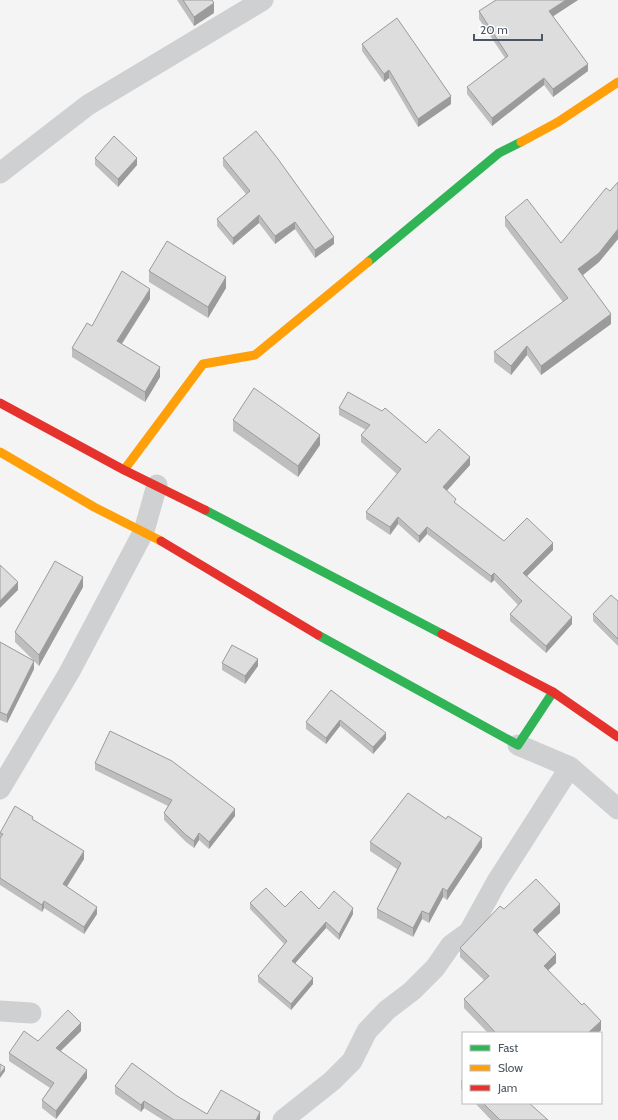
<svg xmlns="http://www.w3.org/2000/svg" width="618" height="1120" font-family="Cabin,sans-serif">
	<style>
		.lines { fill: none; stroke-linecap: round; stroke-linejoin: round }
		.street { stroke: #ced0d2; stroke-width: 21 }
		.fast { stroke: #30b455; stroke-width: 9 }
		.slow { stroke: #ff9f0a; stroke-width: 9 }
		.jam { stroke: #e5322d; stroke-width: 9 }
		.wall { fill: #bebebf }
		.shaded-wall { fill: #9b9b9b }
		.building { fill: #ddddde; stroke: #9b9b9b }
	</style>
	<rect width="100%" height="100%" fill="#f4f4f4"/>
	<g class="lines">
		<path class="street" d="M0,173l88,-68 175,-105
			M570,767l48,42
			M0,789l70,-118 74,-140 13,-46
			M0,1011l31,2
			M283,1120l49,-39 20,-20 15,-30 20,-21 25,-19 23,-23 16,-23 18,-13 27,-49 74,-116 -52,-22"/>
		<path class="fast" d="M368,262l131,-109 22,-11
			M205,510l237,124
			M318,635l200,110 35,-53"/>
		<path class="slow" d="M521,142l37,-20 60,-40
			M0,452l94,55 67,34
			M124,470l79,-106 52,-9 113,-93"/>
		<path class="jam" d="M0,403l124,67 81,40
			M161,541l157,94
			M442,634l111,58 65,45"/>
	</g>
	<path class="wall" d="M177,0h36l1,13 -20,13z
		M496,0h82l-25,16 35,55 -35,26 -9,-12 -52,41 -25,-32v-7l38,-29 -26,-39v-8z
		M362,44l89,60 -33,23 -29,-49 -5,4 -22,-31z
		M95,158l42,7 -19,22 -23,-22z
		M223,158l111,86 -19,14 -20,-29 -20,15 -16,-21 -26,22 -16,-19v-7l29,-25 -23,-28z
		M618,182v57l-19,23 -16,13 28,49 -70,51 -14,-20 -16,20 -17,-13v-10l69,-50 -58,-76v-9l56,26z
		M149,271l77,17 -18,30 -59,-36z
		M150,299l-28,45 38,33 -15,25 -73,-45v-9l20,-22z
		M339,408l87,35 44,22 -24,26 10,13 48,37 49,9 -26,26 45,48 -26,29 -36,-32v-7l8,-9 -24,-25 -3,3 -64,-49 -8,9 -21,-19 -8,11 -24,-16v-7l31,-38 -36,-32v-7l5,-5 -27,-15z
		M233,420l87,25 -22,32 -65,-46z
		M83,587l-44,79 -5,-5v8l-27,54 -7,-3v-78l34,19 -19,-19v-10z
		M618,601v45l-25,-25v-7z
		M222,663l36,3 -13,18 -23,-14z
		M331,690l55,49 -13,15 -33,-28 -14,18 -20,-15v-7z
		M95,763l140,53 -26,33 -10,-9 -5,8 -8,-6 -22,-22v-7l4,-7 -73,-36z
		M33,820l51,39 -17,28 30,27 -13,20 -40,-26 -2,4 -42,-27v-52z
		M370,842l112,5 -35,53 -4,-3 -14,26 -7,-4 -9,18 -36,-19v-9l20,-40 -27,-18z
		M250,903l35,4 34,2 34,5 -14,26 -13,-12 -31,35 18,21 -22,26 -33,-28v-6l26,-32 -34,-35z
		M504,909l56,4 -23,21 19,29 -8,7 53,60 -3,3h-110l-24,-25v-9l20,-19 -24,-23v-9z
		M81,1031l-20,20 26,27 -31,41 -14,-11v-8l8,-12 -41,-27v-8l29,-12z
		M463,1078v13l-2,-2v-9z
		M115,1086l62,10 30,18 53,6h-97l-19,-12 -3,4 -26,-18z
		M475,1103h54l19,17h-57z"/>
	<path class="shaded-wall" d="M566,0h12l-29,19v-8z
		M214,3v10l-20,13v-9z
		M588,64v7l-35,26v-8z
		M389,70v8l-5,4v-8z
		M544,78v7l-52,41v-8z
		M451,96v8l-33,23v-8z
		M137,158v7l-19,22v-8z
		M259,215v8l-26,22v-7z
		M295,222v7l-20,15v-8z
		M618,229v10l-19,23 -21,17v-10z
		M334,237v7l-19,14v-8z
		M226,277v11l-18,30v-11z
		M150,289v10l-33,52v-10z
		M611,314v10l-70,51v-9z
		M527,346v9l-16,20v-9z
		M160,367v10l-15,25v-10z
		M320,435v10l-22,32v-11z
		M470,457v8l-27,30v-8z
		M398,517v7l-8,11v-8z
		M427,527v7l-8,9v-7z
		M553,543v7l-30,30v-7z
		M494,573v7l-3,3v-7z
		M83,577v10l-44,79v-11z
		M18,582v8l-18,18v-7z
		M572,617v7l-26,29v-7z
		M258,659v7l-13,18v-8z
		M34,661v8l-27,54v-8z
		M340,720v6l-14,18v-6z
		M386,733v6l-13,15v-7z
		M235,809v7l-26,33v-7z
		M199,833v7l-5,8v-7z
		M482,838v9l-35,53v-9z
		M84,851v8l-21,33v-8z
		M443,888v9l-14,26v-9z
		M44,901v7l-2,4v-7z
		M560,904v9l-27,25v-8z
		M97,907v7l-13,20v-7z
		M353,908v6l-14,26v-6z
		M422,911v8l-9,18v-9z
		M326,922v6l-34,39v-6z
		M556,954v9l-12,11v-8z
		M313,978v6l-22,26v-6z
		M601,1021v9l-3,3h-10z
		M81,1023v8l-25,24v-7z
		M5,1067v4l-5,7v-4z
		M87,1070v8l-31,41v-8z
		M144,1101v7l-3,4v-7z
		M260,1112v8h-4z"/>
	<path class="building" d="M183,0h29l2,3 -20,14z
		M496,0h70l-17,11 39,53 -35,25 -9,-11 -52,40 -25,-31 41,-31 -29,-45z
		M397,18l54,78 -33,23 -29,-49 -5,4 -22,-30z
		M256,131l22,28 56,78 -19,13 -20,-28 -20,14 -16,-21 -26,23 -16,-19 33,-28 -27,-33z
		M114,136l23,22 -19,21 -23,-21z
		M618,182v47l-19,24 -21,16 33,45 -70,52 -14,-20 -16,20 -17,-14 74,-54 -63,-81 22,-18 34,44 45,-55 4,3z
		M167,241l59,36 -18,30 -59,-36z
		M122,271l28,18 -33,52 43,26 -15,25 -73,-44 15,-25 5,3z
		M254,388l66,47 -22,31 -65,-46z
		M348,392l34,19 3,-3 41,35 13,-14 31,28 -27,30 13,12 -2,3 50,39 23,-23 26,25 -30,30 49,44 -26,29 -36,-32 12,-13 -28,-28 -3,3 -64,-49 -8,9 -21,-19 -8,10 -24,-15 35,-43 -40,-34 9,-10 -31,-17z
		M55,561l28,16 -44,78 -24,-23z
		M0,565l18,17 -18,19z
		M611,595l7,6v38l-25,-25z
		M0,642l34,19 -27,54 -7,-3z
		M232,645l26,14 -13,17 -23,-13z
		M331,690l55,43 -13,14 -33,-27 -14,18 -20,-16z
		M110,731l62,30 63,48 -26,33 -10,-9 -5,8 -8,-6 -22,-22 8,-13 -77,-37z
		M408,793l38,26 2,-3 34,22 -35,53 -4,-3 -14,26 -7,-3 -9,17 -36,-19 24,-46 -31,-21z
		M15,806l18,11 -1,2 52,32 -21,33 34,23 -13,20 -40,-26 -2,4 -42,-27v-40l3,-4 -3,-1z
		M536,879l24,25 -27,26 23,24 -12,12 38,39 2,-2 17,18 -13,12h-92l-32,-34 25,-23 -29,-28 40,-42 4,3z
		M266,888l19,19 16,-16 18,18 15,-18 19,17 -14,26 -13,-12 -34,39 21,17 -22,26 -33,-28 29,-35 -37,-38z
		M68,1010l13,13 -25,25 31,22 -31,41 -14,-11 12,-17 -45,-30 15,-22 14,10z
		M132,1063l45,33 30,18 14,-24 39,22 -4,8h-82l-30,-19 -3,4 -26,-19z
		M0,1064l5,3 -5,7z
		M483,1103h46l19,17h-48z"/>
	<rect x="462" y="1032" width="140" height="72" fill="#ffffff" stroke="#b7bbc0"/>
	<rect x="470" y="1045" width="20" height="6" fill="#30b455" stroke="#b7bbc0"/>
	<text x="498" y="1052" font-size="12" fill="#4a5661">Fast</text>
	<rect x="470" y="1065" width="20" height="6" fill="#ff9f0a" stroke="#b7bbc0"/>
	<text x="498" y="1072" font-size="12" fill="#4a5661">Slow</text>
	<rect x="470" y="1085" width="20" height="6" fill="#e5322d" stroke="#b7bbc0"/>
	<text x="498" y="1092" font-size="12" fill="#4a5661">Jam</text>
	<path d="M474 34v6h68v-6" fill="none" stroke="#4a5661" stroke-width="2"/>
	<text x="480" y="34" font-size="12" fill="#4a5661" stroke="#ffffff" stroke-width="3" paint-order="stroke">20 m</text>
</svg>
